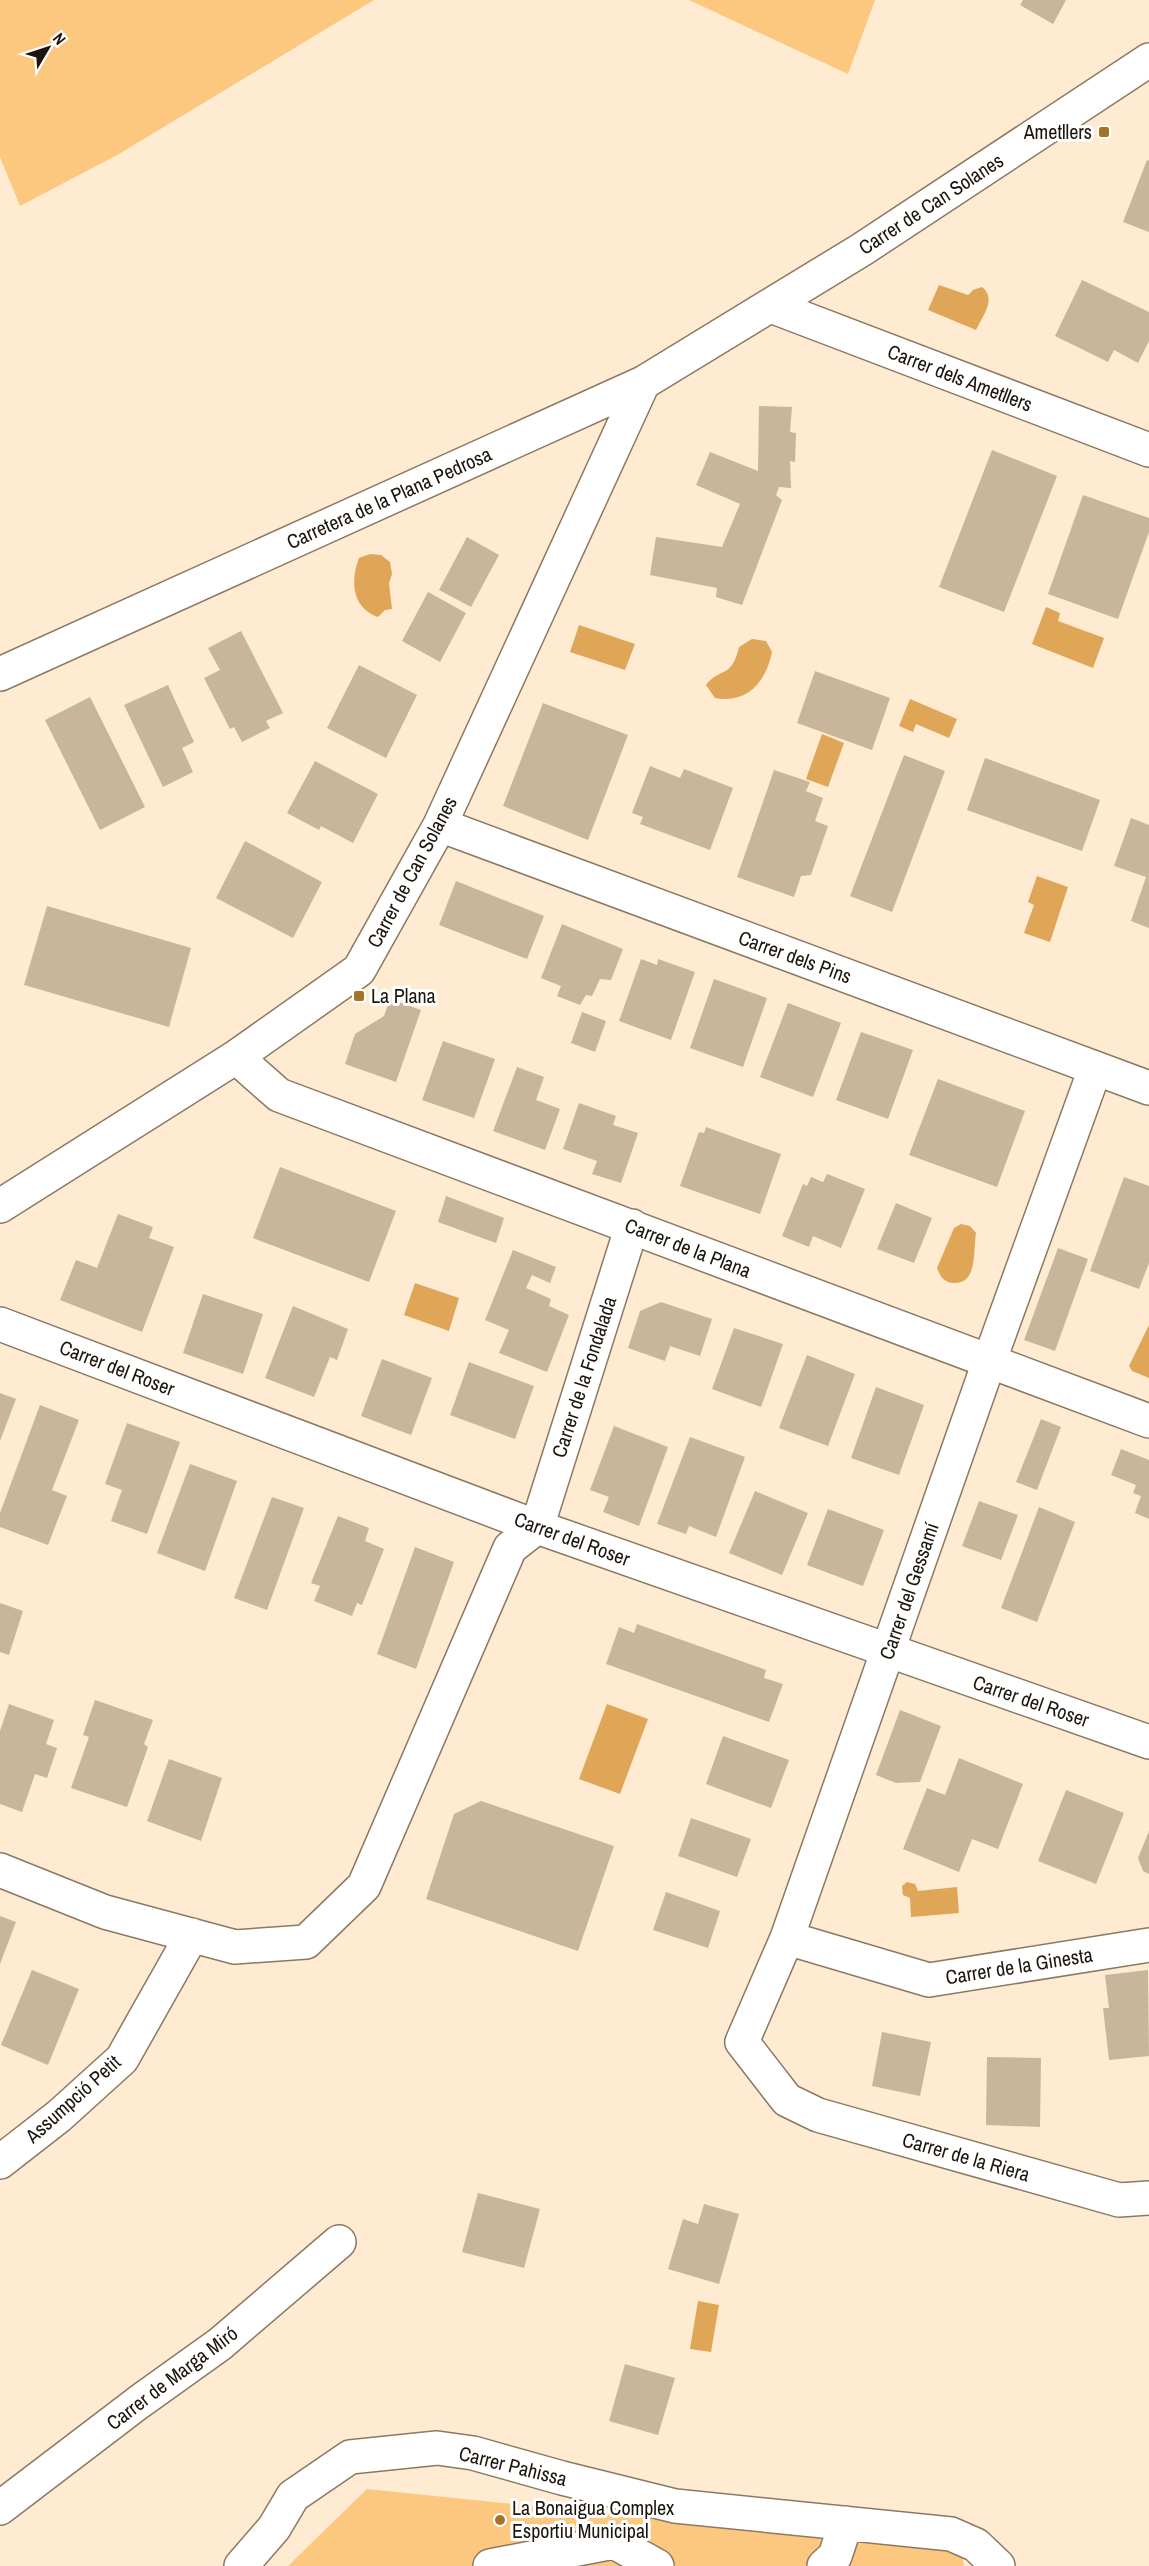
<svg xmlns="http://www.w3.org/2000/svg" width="1149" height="2566" font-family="'Archivo Narrow',sans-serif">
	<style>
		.green { fill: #fcc880 }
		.water { fill: #dea656 }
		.building { fill: #c8b59c }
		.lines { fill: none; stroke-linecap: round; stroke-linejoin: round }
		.minor-casing { stroke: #8b7962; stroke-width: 36 }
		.minor { stroke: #fff; stroke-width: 33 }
		.poi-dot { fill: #a47328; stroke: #fff; stroke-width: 2 }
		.labels { text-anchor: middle; stroke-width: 6; stroke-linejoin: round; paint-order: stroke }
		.poi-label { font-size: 20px; fill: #1b150c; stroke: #fff; text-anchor: start }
		.street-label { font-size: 20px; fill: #1b150c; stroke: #fff }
	</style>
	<rect width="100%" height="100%" fill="#feebd1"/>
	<path class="green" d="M0,0h374l-255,154 -99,52 -20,-49z
		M689,0h186l-27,74z
		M367,2489l594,61 3,16h-676z"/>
	<path class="water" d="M939,285l29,10 5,-5 9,-3c15,12 1,28 -6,43l-48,-20z
		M370,554l11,1 9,7 2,12 -3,9 3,26 -7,1 -7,7c-26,-9 -28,-36 -19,-59z
		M1046,607l14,6 -2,8 46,17 -11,30 -61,-24z
		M579,625l56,19 -10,26 -55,-18z
		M752,639l14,2 6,11c-6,30 -25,52 -57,46l-9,-13c15,-19 25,-5 33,-38z
		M910,699l47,20 -8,19 -33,-14 -3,8 -14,-6z
		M822,734l22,9 -16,44 -22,-8z
		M1037,876l31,11 -18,55 -26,-9 10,-28 -6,-3z
		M961,1224l9,2 6,7c-3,17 2,51 -22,50 -10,0 -14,-7 -17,-15l17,-40z
		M415,1283l44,15 -10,33 -45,-16z
		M1149,1325v53l-17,-7 -3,-5z
		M607,1704l41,15 -28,75 -41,-15z
		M907,1882l8,2 3,7 39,-4 2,26 -48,4 -1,-19 -7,-3 -1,-9z
		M698,2301l21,4 -8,47 -21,-3z"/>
	<path class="building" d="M1023,0h43l-13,24 -33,-19z
		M1147,160l2,1v71l-26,-10z
		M1082,280l67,32v29l-11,22 -24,-13 -6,12 -53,-26z
		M759,406l33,1 -2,25 6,1 -1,29 -5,-1 1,27 -12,-1 -3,8 6,5 -40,105 -26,-8 1,-9 -67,-13 6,-38 66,10 18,-43 -44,-19 14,-33 48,19z
		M992,450l65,26 -53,136 -65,-25z
		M1083,495l66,23v14l-31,87 -70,-25z
		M467,537l32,18 -28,52 -32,-17z
		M428,592l38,21 -26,49 -38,-21z
		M241,631l42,82 -17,8 4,7 -28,14 -8,-15 -4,2 -26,-51 16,-8 -12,-22z
		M359,665l58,30 -31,63 -59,-30z
		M815,671l75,27 -18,52 -75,-27z
		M168,685l26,57 -12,6 11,24 -30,15 -39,-82z
		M90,697l55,110 -45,23 -55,-110z
		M543,703l85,32 -40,105 -85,-34z
		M904,755l41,16 -53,141 -42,-16z
		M985,758l115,42 -18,51 -115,-41z
		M315,761l63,33 -25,49 -32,-17 -2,4 -32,-17z
		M650,766l30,12 4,-9 49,19 -23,62 -70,-26 3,-7 -11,-4z
		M774,770l36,12 -4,9 17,7 -8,23 13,5 -17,49 -10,1 -7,21 -57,-20z
		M1131,818l18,7v103l-18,-7 15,-44 -32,-11z
		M245,841l77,41 -29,56 -77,-40z
		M456,881l88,35 -17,43 -88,-34z
		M47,906l144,42 -22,79 -145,-42z
		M562,924l61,25 -12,31 -11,-1 -8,17 -6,-1 -6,10 -23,-9 4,-10 -20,-8z
		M641,959l16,6 1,-6 37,13 -24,68 -52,-19z
		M714,979l53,19 -24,69 -53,-19z
		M390,999l31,11 -25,72 -51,-18 10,-30 29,-18z
		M788,1003l53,20 -28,74 -53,-20z
		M582,1012l24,9 -11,31 -24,-9z
		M861,1032l52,18 -25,69 -52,-19z
		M443,1041l52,18 -21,59 -52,-18z
		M517,1067l27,10 -8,23 24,9 -15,41 -52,-19z
		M938,1079l87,32 -28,76 -88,-32z
		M579,1103l37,13 -3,9 25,8 -17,50 -29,-9 5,-13 -34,-12z
		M706,1127l75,27 -21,60 -80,-28 19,-54 5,1z
		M280,1167l116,44 -27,71 -116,-44z
		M827,1174l38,15 -24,59 -28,-12 -4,11 -27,-11 21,-52 4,2 4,-9 12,5z
		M1124,1177l25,9v77l-10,26 -49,-18z
		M446,1196l58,22 -8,25 -58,-21z
		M896,1203l36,15 -18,45 -37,-14z
		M118,1214l35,13 -4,11 25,9 -32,85 -82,-32 16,-40 21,8z
		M1058,1248l30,11 -33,92 -31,-11z
		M513,1250l43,17 -6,16 -18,-8 -6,13 25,11 -2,7 20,9 -22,57 -48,-19 10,-23 -24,-10z
		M203,1294l60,20 -20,60 -60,-21z
		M661,1302l51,17 -12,37 -30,-10 -5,15 -37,-13 12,-37z
		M293,1306l55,23 -11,31 -7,-3 -16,40 -49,-19z
		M734,1328l49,16 -22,63 -49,-18z
		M807,1355l48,19 -27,72 -49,-18z
		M382,1359l50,19 -21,57 -50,-19z
		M469,1362l65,24 -19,53 -65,-24z
		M876,1387l48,18 -25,70 -48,-17z
		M0,1393l16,6 -16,42z
		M40,1405l39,15 -27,70 15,6 -19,49 -48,-18v-14z
		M1041,1419l20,8 -24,63 -21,-8z
		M127,1423l53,19 -33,92 -36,-13 11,-31 -17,-6z
		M614,1426l54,21 -29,79 -36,-14 6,-15 -19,-7z
		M690,1437l55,20 -29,80 -27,-11 -3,8 -29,-10z
		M1121,1449l28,11v59l-14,-6 6,-17 -8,-3 3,-8 -25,-10z
		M190,1464l47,17 -32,90 -48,-18z
		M755,1491l53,22 -26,62 -53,-22z
		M272,1497l32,11 -37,102 -33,-12z
		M979,1501l39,14 -17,45 -39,-14z
		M1039,1507l36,15 -38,100 -36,-14z
		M828,1509l56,21 -21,56 -56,-21z
		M338,1516l31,12 -4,13 19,8 -22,56 -5,-2 -5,13 -38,-15 6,-15 -9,-3z
		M415,1547l39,15 -38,107 -39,-15z
		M0,1603l23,8 -14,44 -9,-3z
		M637,1624l129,46 -2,8 19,6 -14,38 -163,-58 13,-37 15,6z
		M95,1700l58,20 -9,24 4,3 -21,60 -56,-19 18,-51 -6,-2z
		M9,1704l45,16 -8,24 11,4 -10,30 -12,-4 -13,38 -22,-8v-73z
		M900,1710l41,16 -21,56 -24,1 -20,-8z
		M723,1736l66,24 -18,48 -65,-24z
		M959,1758l64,26 -25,65 -26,-10 -13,33 -56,-23 24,-61 18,7z
		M169,1759l53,19 -21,63 -54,-20z
		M1066,1790l58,23 -28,71 -58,-23z
		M481,1801l133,45 -36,105 -152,-52 28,-85z
		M691,1818l60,21 -14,38 -59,-21z
		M1149,1831v43l-6,-3 -5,-13z
		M666,1892l54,19 -12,37 -55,-18z
		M0,1916l16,6 -16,42z
		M32,1970l47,19 -31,76 -47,-20z
		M1148,1970l1,86 -40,4 -6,-52h6l-4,-33z
		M882,2032l49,10 -11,54 -48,-10z
		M987,2057l54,1 -1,69 -54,-2z
		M478,2193l62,16 -16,59 -62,-16z
		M704,2204l35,10 -20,70 -51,-15 15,-50 15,5z
		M625,2364l50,14 -17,57 -49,-14z"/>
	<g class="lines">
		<defs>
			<path id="minor" d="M771,306l378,144
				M0,674l643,-291 218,-133 288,-190
				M440,825l709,263
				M236,1057l43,38 870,326
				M1095,1069l-106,293 -202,576 -45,104 45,58 31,15 301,85 30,-2
				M0,1206l236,-149 123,-87 81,-145 203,-442
				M0,1324l537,203 612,215
				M0,1870l105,42 130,35 71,-5 58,-56 146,-338 27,-21 95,-301
				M787,1938l142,42 220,-35
				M0,2162l59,-46 63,-57 70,-124
				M0,2508l139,-106 81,-58 119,-102
				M241,2566l33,-38 19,-32 57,-39 87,-9 36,5 89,25 113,28 276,28 25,11 22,21
				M490,2566l124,-24 43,24
				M824,2566l11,-10 11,-33"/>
		</defs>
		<use href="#minor" class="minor-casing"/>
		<use href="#minor" class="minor"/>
	</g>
	<g class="poi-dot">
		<rect x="1098" y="126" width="12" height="12" rx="3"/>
		<rect x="353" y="990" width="12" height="12" rx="3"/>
		<circle cx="500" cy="2520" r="6"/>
	</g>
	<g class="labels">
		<g class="poi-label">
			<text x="1092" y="139" text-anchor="end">Ametllers</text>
			<text x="371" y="1003">La Plana</text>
			<text x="512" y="2515">La Bonaigua Complex<tspan x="512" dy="23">Esportiu Municipal</tspan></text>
		</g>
		<g class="street-label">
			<text transform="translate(931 204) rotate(-33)" y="7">Carrer de Can Solanes</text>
			<text transform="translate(960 378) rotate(21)" y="7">Carrer dels Ametllers</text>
			<text transform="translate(389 498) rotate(-24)" y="7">Carretera de la Plana Pedrosa</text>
			<text transform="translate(412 872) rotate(-62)" y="7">Carrer de Can Solanes</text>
			<text transform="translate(795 957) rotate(20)" y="7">Carrer dels Pins</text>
			<text transform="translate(688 1248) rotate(21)" y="7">Carrer de la Plana</text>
			<text transform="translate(117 1368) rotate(21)" y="7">Carrer del Roser</text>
			<text transform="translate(584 1377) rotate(-72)" y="7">Carrer de la Fondalada</text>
			<text transform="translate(572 1539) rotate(20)" y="7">Carrer del Roser</text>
			<text transform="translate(909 1591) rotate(-71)" y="7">Carrer del Gessamí</text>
			<text transform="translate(1031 1701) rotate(19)" y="7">Carrer del Roser</text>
			<text transform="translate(1019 1966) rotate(-9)" y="7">Carrer de la Ginesta</text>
			<text transform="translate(73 2099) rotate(-42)" y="7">Assumpció Petit</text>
			<text transform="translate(966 2157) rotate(16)" y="7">Carrer de la Riera</text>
			<text transform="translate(172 2378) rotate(-37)" y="7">Carrer de Marga Miró</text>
			<text transform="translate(513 2466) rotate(14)" y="7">Carrer Pahissa</text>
		</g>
	</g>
	<g transform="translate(48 48) rotate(51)" stroke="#ffffff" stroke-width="4.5" paint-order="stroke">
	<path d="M0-4.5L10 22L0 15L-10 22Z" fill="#1b150c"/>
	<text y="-9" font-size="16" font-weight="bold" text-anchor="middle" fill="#1b150c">N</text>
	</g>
</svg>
